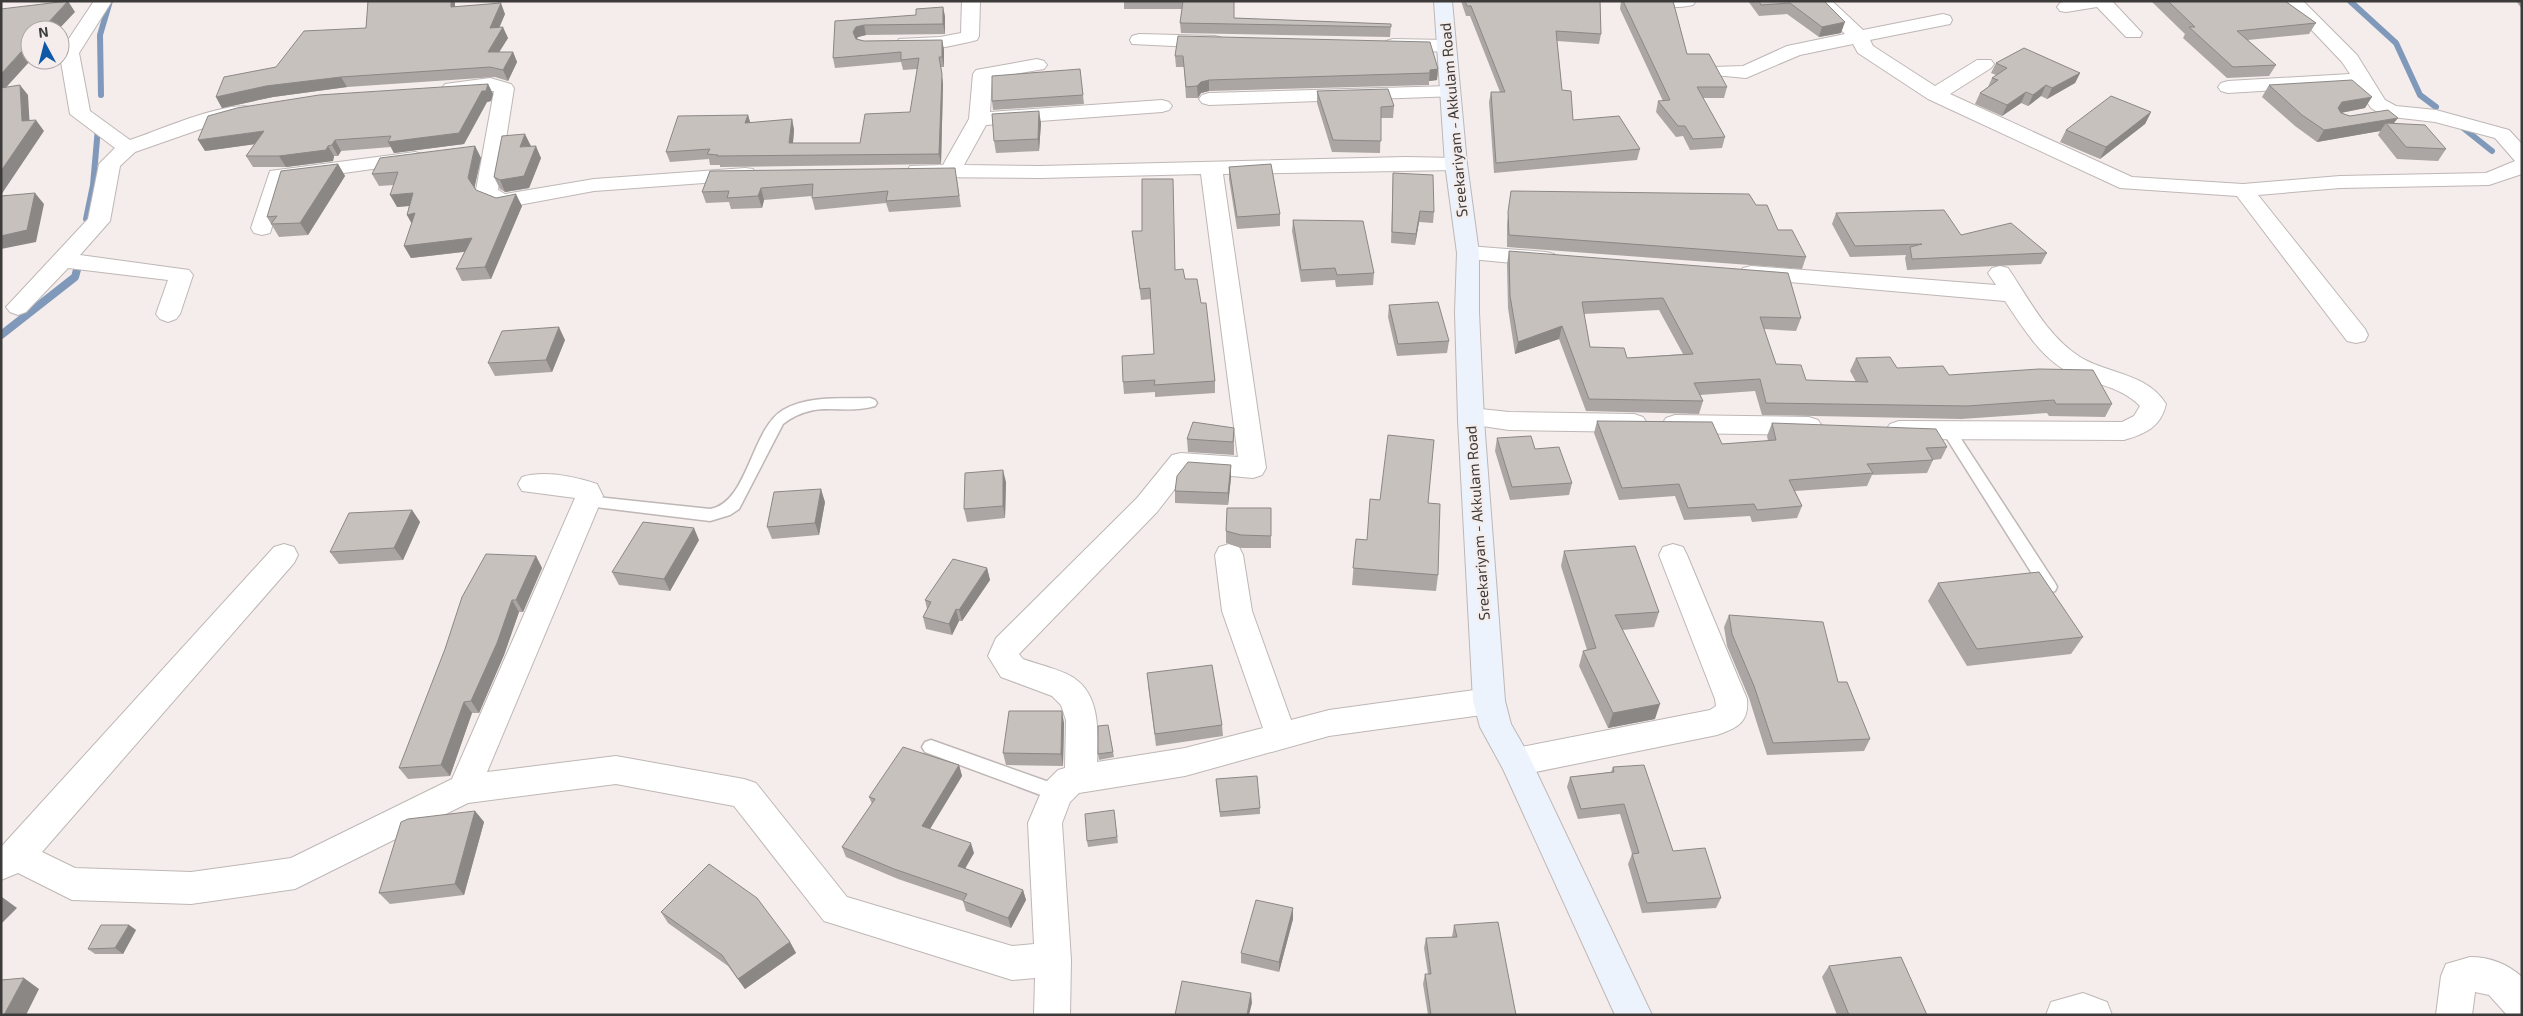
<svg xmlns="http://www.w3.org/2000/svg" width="2523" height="1016" font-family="'Exo 2',sans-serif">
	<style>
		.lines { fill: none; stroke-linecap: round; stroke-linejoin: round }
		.stream-far1 { stroke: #8099ba; stroke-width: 6 }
		.stream { stroke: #8099ba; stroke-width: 8 }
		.lane-casing { stroke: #beb7b5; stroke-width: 3 }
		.street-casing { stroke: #beb7b5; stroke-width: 2 }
		.secondary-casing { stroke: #beb7b5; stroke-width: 2 }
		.lane { fill: #fff; fill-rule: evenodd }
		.street { fill: #fff; fill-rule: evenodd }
		.secondary { fill: #ecf3fd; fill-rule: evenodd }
		.wall { fill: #aba6a3; fill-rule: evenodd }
		.shaded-wall { fill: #8b8785 }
		.building { fill: #c7c1be; stroke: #8b8785; fill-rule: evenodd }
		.labels { text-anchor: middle; stroke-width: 4.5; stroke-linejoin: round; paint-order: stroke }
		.street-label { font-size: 15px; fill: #3d3b3a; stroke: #f4edeb }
	</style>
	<rect width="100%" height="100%" fill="#f4edeb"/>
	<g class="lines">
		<path class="stream-far1" d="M2350,1l46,42 24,52 16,12
			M101,95l-1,-60 10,-34
			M2462,127l30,24
			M86,219l7,-34 5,-57"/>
		<path class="stream" d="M1,335l74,-58 3,-11"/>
		<defs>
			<path id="lane" d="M870,398l5,2 2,3 -2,3c-34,10 -58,-8 -92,18l-44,85 -9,6 -20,6 -123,-15 -5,-1 -2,-4 2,-4 5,-1 123,13c38,-6 41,-80 73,-99 25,-15 59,-11 87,-12z
				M1949,426l5,2 101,155 2,4 -2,4 -6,2 -6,-2 -101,-160z
				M931,740l132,47 3,6 -3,6 -6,2 -132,-49 -3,-5 3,-5z"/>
			<path id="street" d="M94,1h18l-33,52 11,58 40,29c27,-9 95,-39 120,-33l3,4 -3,4 -35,9 -80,28 -15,14 -10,55 -30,34 109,15 4,5 -13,39 -4,5 -8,3 -8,-3 -4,-5 12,-34 -100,-12 -42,44 -8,3 -8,-3 -4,-5 82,-88 11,-55 16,-16 -45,-34 -10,-58v-4z
				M962,1h18l-1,35 -2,4c-25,6 -52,13 -78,7l-2,-4 2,-4 41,-2 21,-4z
				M1646,1h50l-3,4c-13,3 -31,3 -44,0z
				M1812,1h20l31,29 80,-16 7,2 2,4 -2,4 -80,16 3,6 62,40 42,-26h14l3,4 -3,4 -41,26 182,83 111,7 97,-8 146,-3 29,-12 -20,-23 -60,-16 -51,-6 -13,-8 -15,-23 -128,8 -7,-2 -3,-4 3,-4 7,-2 122,-7 -8,-12 -58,-61h19l54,54 28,45 11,6 40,4 73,20 13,14v30l-33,11 -149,3 -82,7 107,134 3,6 -3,6 -9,2 -9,-2 -110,-145 -117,-8 -192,-89 -70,-46 -5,-9 -53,11 -54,23 -32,-3 -3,-4 3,-4 29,-1 44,-20 58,-12z
				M2067,1h45l30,32 -2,4h-14l-29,-30 -31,5 -6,-1 -3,-4 3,-4z
				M1139,34l76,2 7,2 2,4 -2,4 -7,2 -83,-4 -2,-4 2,-4z
				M1393,39l54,1 7,2 2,4 -2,4 -7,2 -61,-3 -2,-4 2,-4z
				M1037,59l7,2 3,4 -3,4 -52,9 -2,34 172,-12 7,2 3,4 -3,4 -7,2 -176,13 -22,40 76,1 366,-9 50,1 7,2 4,4 -4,4 -7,2 -233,4 43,294 -4,7 -9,3 -65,-6 -31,40 -138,142 4,5c16,6 37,10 51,19 27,18 24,56 23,84l88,-14 78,-20 -41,-117 -7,-56 4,-8 10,-3 10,3 4,8 9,56 39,109 38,-10 160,-22 11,4 5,9 -5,9 -11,4 -160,22 -144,40 -106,17 -9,9 -8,21 9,137 -1,55h-36l1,-37 -23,2 -188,-59 -90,-115 -118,-22 -148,19 -173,86 -104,15 -119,-4 -54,-27 -17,7v-33l273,-300 10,-3 10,3 4,8 -4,8 -252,289 33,16 116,4 100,-14 161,-79 123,-281 -53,-7 -4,-7 4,-7c23,-7 53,0 75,7l6,12 -116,276 129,-16 128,23 12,4 91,114 165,49 22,-2 -6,-121 17,-40 13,-13 7,-2 1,-48 -5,-15 -9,-9 -51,-19 -13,-21 8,-18 141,-140 35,-43 9,-2 57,4 -37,-283 -161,4 -122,-1 -8,-1 -3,-5 3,-5 33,-1 26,-46 4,-45 3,-4z
				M490,78l21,6 3,4 -16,102 7,4 89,-15 151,-11 8,1 3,5 -3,5 -8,1 -151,11 -92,17c-13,-4 -19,-7 -26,-18l18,-99 -42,3 -7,-2 -3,-4 3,-4z
				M1450,86l7,2 3,4 -3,4 -248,9 -7,-2 -3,-4 3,-4 7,-2z
				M415,152l7,2 4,4 -4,4 -135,19 -17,52 -8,2 -8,-2 -3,-5 19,-57z
				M1468,246l78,6 8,2 3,5 -3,5 -8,2 -86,-8 -3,-5 3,-5z
				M1751,266l245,19 -8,-12 4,-5 8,-2 8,2c21,31 39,68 72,89 28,17 67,16 86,47 -5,23 -21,30 -42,36l-225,-1 -9,-3 -4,-6 4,-6 9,-3 223,1 12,-6 6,-10c-21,-22 -53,-22 -77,-37 -25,-16 -42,-44 -58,-68l-262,-23 -4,-5 4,-5z
				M1471,408l38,4 125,2 9,3 4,6 -4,6 -9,3 -125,-2 -47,-7 -4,-6 4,-6z
				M1675,415l134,2 9,3 4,6 -4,6 -9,3 -134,-2 -9,-3 -4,-6 4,-6z
				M1673,544l10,3 4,8 60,144c2,23 -9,29 -30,36l-201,41 -11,-4 -5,-10 5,-10 11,-4 194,-38 6,-4 -1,-7 -56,-144 4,-8z
				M2470,957c20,0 38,7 52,20v38h-15l-18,-20 -14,-3 -3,23h-36l5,-39 5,-12z
				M2083,993l24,9 5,13h-66l5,-13z"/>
			<path id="secondary" d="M1434,1h18l15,163 12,89v59l5,108 21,281 6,23 16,28 125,263h-37l-112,-246 -23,-42 -7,-26 -15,-281 -3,-108 2,-59 -12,-89z"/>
		</defs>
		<use href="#lane" class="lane-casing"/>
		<use href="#street" class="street-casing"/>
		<use href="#secondary" class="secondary-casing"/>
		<use href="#lane" class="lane"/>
		<use href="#street" class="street"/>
		<use href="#secondary" class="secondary"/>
	</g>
	<path class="wall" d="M368,1h87v6l50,7 -6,13 9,11 -9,14h14l4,10 -9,19 -13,-4 -148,10 -74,10 -51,11 -6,-11 60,-30 90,-39z
		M1124,1h110v17l157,6 -1,13 -209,-4 -1,-10 2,-14h-58z
		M1461,1h139l1,33 -2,10 -42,-3 5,49 11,30 67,29 -3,11 -143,13 -5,-71 2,-10h9l-30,-76h-4z
		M1621,1h52l14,53 40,33 -3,11h-21l22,39 -3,11 -32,2 -7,-14 -7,1 -20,-25 2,-11h5l-43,-92z
		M1748,1h76l17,32 -22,4 -32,-23 -28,2z
		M2151,1h134l31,22 -7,11 -61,6 28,25 -7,11 -42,2 -44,-40 2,-4z
		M2516,1h6v8z
		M945,16v18l-79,1 -8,2 -1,2 7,2 78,-1 2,10v17h-3l2,17 -2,80 -221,3v-2h-10l-1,-6 -39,3 -4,-10 82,-37 2,8 42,-4 2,11 -1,13h67l50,-31 7,-43 -14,1 -2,-8 -66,6 -2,-10 2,-37z
		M1175,56l263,13 -1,11 -8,1v4l-220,6 -8,2 -3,5h-12l-2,-31h-8z
		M1996,63l84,10 -5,10 -28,16 -6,-3 -13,10 -7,-3 -19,13 -27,-12 5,-11 8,-6 4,-9 4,-3 -5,-2z
		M1080,69l4,35 -91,6 -1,-9z
		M488,84l5,10 -2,7 -4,1 -23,42 -70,9 -3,-6 -50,4 -3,5h-4l-1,5 -47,6h-33l-7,-11 9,-12 -50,7z
		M2269,85l96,23 -24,5 9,3 44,7 52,26 -8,12 -41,-2 -19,-24 2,-4 -63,11 -22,-16 -33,-29z
		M1317,91l77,15 -1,12h-12l-1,35 -48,-1 -15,-49z
		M2151,112l-6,12 -45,35 -40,-17 6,-12z
		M1041,123l-2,28 -43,2 -2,-12z
		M475,146l6,12 -7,30 2,2 20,8 26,8 -31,73 -29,2 -6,-12 8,-17 -53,6 -7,-12 8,-22 -5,-9 2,-9 -12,1 -3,-22 -15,1 -7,-12z
		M530,146l11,12 -12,30 -24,4 -5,-3 -6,-12z
		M338,164l7,12 -37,59 -29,2 -12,-20z
		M1229,167l51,47v12l-43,3 -8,-50z
		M710,171l247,8 4,28 -72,5 -3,-9 -71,7 -3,-12v-2l-48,4 -2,8 -31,1 -2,-7 -23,1 -4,-11z
		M1393,173l41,39 -1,11 -14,-1 -4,23 -24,-2z
		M1511,191l245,14 22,25 28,27 -4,12 -295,-22v-23z
		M1836,213l125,22 86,18 -6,11 -134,6 -2,-12 1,-3 -56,2 -18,-33z
		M1293,220l81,53 -1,12 -37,2 -1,-7 -34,2 -9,-51z
		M1132,231l53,48 30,102v12l-60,4v-5l-31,2 -1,-12 31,-28 -3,-55 -10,1z
		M1509,251l292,67 -5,13 -32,-2 12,35 30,16 50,2 -6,-11 6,-13 41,10 52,7 163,29 -7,13 -56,-1 -2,-3 -86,6 -199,-4 -7,-24 -55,4 3,6 -4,13 -113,-3 -27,-72 -44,15 -7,-46 -1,-44zM1659,310l24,44 -56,4 -37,-11 -6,-33z
		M1389,305l60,36 -2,12 -50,3 -9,-39z
		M565,340l-13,32 -57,4 -7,-13z
		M1597,421l125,23 46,-3 -1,-5 5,-13 175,24 -6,12 -8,1 -6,13 -55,2 -5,11 -72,5 7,15 -5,12 -45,4 -2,-6 -66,4 -9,-24 -56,4 -25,-67z
		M1234,428v27l-46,-3 -1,-13z
		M1497,438l75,45 -3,12 -59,5 -15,-49z
		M1231,465v13l-3,27 -53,-2v-12z
		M1006,482l-1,36 -38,4 -3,-13z
		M1380,500l48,3 10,72 -2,16 -84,-6 4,-46 11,1z
		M825,502l-6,33 -47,4 -5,-12z
		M1271,508v40h-30l-15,-5v-12z
		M412,510l8,12 -17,38 -64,4 -9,-12z
		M699,540l-29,51 -51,-6 -7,-13z
		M1564,551l95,61 -5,15 -32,3 33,89 -47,9 -29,-62 4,-15 4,-1 -26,-84z
		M536,556l6,12 -19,44h-4l-15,43 -25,58h-7l-22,63 -42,3 -9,-11z
		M987,568l3,12 -28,41h-3l-7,14 -26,-6 -3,-12 4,-8 -2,-9z
		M1938,583l145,54 -12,17 -104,12 -39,-65z
		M1729,615l109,67 32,57 -6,12 -97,4 -18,-57 -22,-52 -3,-19z
		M1148,685l74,40 1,11 -67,10z
		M1064,723l-1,43 -57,-1 -3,-12z
		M1108,725l6,32 -15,3 -1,-6z
		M959,765l3,11 -32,53 44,24 -9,15 58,22 3,10 -15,28 -45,-17 -3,-10 -65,-22 -52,-22 -4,-10 30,-43 -3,-7z
		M1613,767l60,84 48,47 -5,10 -74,5 -14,-49 4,-10 -12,-40 -42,5 -11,-32 3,-10 41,-5z
		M1217,785l43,23v6l-40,3z
		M1114,810l4,33 -30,4 -1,-6z
		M475,811l9,11 -20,73 -74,9 -11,-11z
		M661,912l129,30 6,11 -51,36 -17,-23 -60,-43z
		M1293,919l-14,53 -38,-9v-10z
		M129,925l7,5 -13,24h-28l-7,-5z
		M1454,925l62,90h-88l-5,-31 2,-10h3l-4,-26 2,-10 26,-1z
		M1829,966l98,49h-90l-15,-38z"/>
	<path class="shaded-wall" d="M68,1l7,11 -17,18h-14l2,-5z
		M451,1h4v16l-4,-10z
		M501,3l4,11 -10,24 -5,-10z
		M943,7l2,9v18l-2,-10z
		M1845,22l-4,11 -22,4 3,-10z
		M864,25l2,10 -8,2 -3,5 -2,-10 3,-5z
		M503,27l5,11 -15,24 -5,-10z
		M942,40l2,10v17l-2,-10z
		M30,42v18h1l-30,33v-19z
		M513,52l4,10 -9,19 -5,-11z
		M939,57l4,27 -2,80 -2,-10z
		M1438,69l-1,11 -8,1 1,-11z
		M2080,73l-5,10 -28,16 5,-11z
		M341,77l6,10 -74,10 -51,11 -6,-11 50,-11z
		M1209,80v11l-8,2 -3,5 -1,-12 4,-4z
		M488,84l5,10 -2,7 -4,1 -23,42 -70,9 -6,-11 94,-51z
		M20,85l8,10 2,34 6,-9 8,11 -43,64 7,9 -7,-3v-30l21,-50z
		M2046,85l-5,11 -13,10 5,-11z
		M2026,92l-5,11 -19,13 5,-11z
		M2372,97l-7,11 -30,6 3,-6 4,-6z
		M1039,111l2,12 -2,28 -1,-12z
		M2151,112l-6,12 -45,35 6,-12z
		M748,115l3,10 -6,-2z
		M2398,118l-8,10 -4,-5 -6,8 -63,11 7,-12z
		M792,119l2,11 -2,24 -3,-11z
		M264,131l7,11 -66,9 -7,-11z
		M525,134l6,12 -11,1z
		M335,140l6,11 -3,5 -6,-11z
		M328,146l6,10 -1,5 -47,6 -7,-11z
		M475,146l6,12 -7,32 -6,-12z
		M536,146l5,12 -12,30 -24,4 -5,-12z
		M338,164l7,12 -37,59 -8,-12z
		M761,188l3,12 -2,8 -4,-12z
		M35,193l9,11 -8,38 -35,7v-13z
		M413,193l7,12 -23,2 -7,-12z
		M516,194l6,12 -31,73 -6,-12z
		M1420,211l-1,11 -4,23 1,-11z
		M415,213l-2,13 -6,-11z
		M472,238l6,12 -67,8 -7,-12z
		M1562,326l-3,13 -44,15 3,-12z
		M559,327l6,13 -13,32 -6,-12z
		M1231,465v13l-3,27v-12z
		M1003,470l3,12 -1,36 -2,-12z
		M821,489l4,13 -6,33 -4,-12z
		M412,510l8,12 -17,38 -9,-12z
		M694,528l5,12 -29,51 -6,-12z
		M536,556l6,12 -19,44 -7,-12z
		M987,568l3,12 -28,41 -3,-11z
		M512,600l7,12 -15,43 -25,58 -8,-12z
		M956,609l3,12 -7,14 -3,-11z
		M464,702l8,11 -22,63 -9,-11z
		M1660,704l-5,15 -47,9 5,-15z
		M1062,711l2,12 -1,43 -2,-12z
		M959,765l3,11 -37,61 -3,-11z
		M475,811l9,11 -20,73 -9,-11z
		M971,843l3,10 -13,23 -3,-10z
		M1023,890l3,10 -15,28 -3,-10z
		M2,897l15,11 -16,16v-26z
		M1293,908v11l-14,53v-10z
		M129,925l7,5 -13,24 -8,-6z
		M790,942l6,11 -51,36 -7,-10z
		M24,978l15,11 -13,26h-22z
		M1251,993l1,10 -3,12h-2z"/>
	<path class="building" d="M68,1l-22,24 -2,5h-14v12l-29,32v-65z
		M368,1h83v6l50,-4 -11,25 13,-1 -15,25h25l-10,18 -13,-3 -149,10 -75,9 -50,11 8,-20 52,-10 28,-36 62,-3z
		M1183,1h51v17l157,6v3l-211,-4z
		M1465,1h135l1,33 -45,-3 6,59 9,1 2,29 46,-4 21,33 -144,14 -5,-71h14l-34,-86h-4z
		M1623,1h50l14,53h22l18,33h-30l28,50 -32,2 -8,-13h-7l-20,-25 12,-1z
		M1759,1h65l21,21 -23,5 -32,-24 -29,2z
		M2168,1h117l31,22 -79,8 39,34 -43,2 -44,-40h6z
		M943,7v17l-79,1 -8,2 -3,5 3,7 8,2 78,-1v17h-3l3,17 -3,80 -222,2 1,-1 -11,-1 3,-5 -44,3 12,-36 70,-1 -3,8 47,-4 -3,24h71l5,-29 45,-2 9,-54 -18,2v-8l-68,6 2,-37 81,-6v-6z
		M1178,36l252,6 8,27 -8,1v3l-221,7 -8,2 -4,4 -11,1 -3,-31h-8z
		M2024,48l56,25 -28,15 -6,-3 -13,10 -7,-3 -19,13 -27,-12 18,-13 -6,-2 15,-10 -11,-5z
		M1080,69l3,26 -91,6v-25z
		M2352,80l20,17 -30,5 -4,6 3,5 9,3 38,-6 10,8 -74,12 -22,-15 -33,-30z
		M488,84l-2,7h-4l-23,42 -71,9 3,-6 -56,4 -3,5 -4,1 -2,4 -47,6h-33l18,-25 -66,9 10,-24 29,-8 82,-13z
		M20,85l2,36 14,-1 -35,51v-83z
		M1388,89l6,17 -13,1v34l-48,-1 -16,-49z
		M2111,96l40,16 -45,35 -40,-17z
		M1039,111l-1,28 -44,2 -2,-27z
		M2386,123l39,2 21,24 -40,-2z
		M525,134l-5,13 16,-1 -12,30 -24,4 -6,-3 8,-41z
		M475,146l-7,32 8,12 20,8 20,-4 -31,73 -29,2 16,-31 -68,8 11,-33 -8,2 6,-22 -23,2 8,-23 -26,2 8,-16z
		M338,164l-38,59 -29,1 6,-8 -10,1 14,-46z
		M1271,164l9,50 -43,3 -8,-50z
		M955,168l4,28 -73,5 2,-10 -76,7 1,-14 -52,4 -3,8 -31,2 2,-7 -27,1 8,-21z
		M1393,173l40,2 1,37 -14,-1 -4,23 -24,-2z
		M1142,179h31l2,91 8,-1 2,10h12l4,24h5l9,78 -61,4 1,-5 -32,2 -1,-26 32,-2 -4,-66 -10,1 -8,-58h10z
		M1511,191l238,3 7,11h11l11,25h14l14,27 -297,-22 -1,-23z
		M35,193l-8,37 -26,6v-40z
		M1944,210l17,25 50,-12 36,30 -135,6 -2,-12 12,-3 -67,2 -19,-33z
		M1293,220l70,1 11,52 -37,2 -2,-7 -34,2z
		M1509,251l279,22 13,45 -41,-1 16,47 25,1 5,15 62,2 -12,-24 34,-1 7,11 46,-2 6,9 90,-6 54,1 19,34h-56l-2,-4 -87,6 -201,-3 -6,-24 -66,4 9,18 -114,-2 -27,-73 -44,16 -8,-46zM1663,298l30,56 -66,4 -3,-10 -34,-1 -8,-45z
		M1438,302l11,39 -51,3 -9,-39z
		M559,327l-13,33 -58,3 14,-32z
		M1597,421l115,1 10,22 54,-4 -4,-17 164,6 11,18 -21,1 7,12 -66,4 6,9 -84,7 13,26 -45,4 -3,-6 -66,4 -9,-24 -57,4z
		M1193,422l41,6 -1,14 -46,-3z
		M1388,435l46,5 -6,63 12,1 -2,71 -85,-7 3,-29 11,1 3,-41 10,1z
		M1531,436l4,13 24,-2 13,36 -60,4 -15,-49z
		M1188,462l43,3 -3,28 -53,-2 2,-15z
		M1003,470v36l-39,3 1,-36z
		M821,489l-6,34 -48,4 7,-35z
		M1227,508h44v28l-30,-1 -15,-4z
		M412,510l-18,38 -64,4 19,-39z
		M643,522l51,6 -30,51 -52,-7z
		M1635,546l24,66 -44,3 45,89 -47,9 -30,-62 13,-3 -32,-97z
		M486,554l50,2 -20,44h-4l-15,43 -26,58 -7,1 -23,63 -42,3 46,-119 17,-52z
		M953,559l34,9 -28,42 -3,-1 -7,15 -26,-7 8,-15 -6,-2z
		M2039,572l44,65 -106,12 -39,-66z
		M1729,615l94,7 15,60h9l23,57 -97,4 -19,-57 -22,-52z
		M1212,665l10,60 -67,9 -8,-61z
		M1009,711h53l-1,43 -58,-1z
		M1108,725l5,27 -15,2v-28z
		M903,747l56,18 -37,61 49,17 -13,23 65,24 -15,28 -45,-17 4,-7 -73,-25 -52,-22 33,-48 -6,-2z
		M1644,765l29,86 32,-3 16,50 -74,5 -15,-49 7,-1 -15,-49 -43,5 -11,-32 44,-5 -1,-5z
		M1257,776l3,32 -40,4 -4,-33z
		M1114,810l3,27 -30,4 -2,-27z
		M475,811l-20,73 -76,9 22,-71 7,-3z
		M709,864l48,34 33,44 -52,37 -16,-24 -61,-43z
		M1256,900l37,8 -14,54 -38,-9z
		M1498,922l18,93h-85l-6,-41h6l-5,-36 31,-1 -3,-12z
		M101,925h28l-14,23 -27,1z
		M1901,957l26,58h-78l-20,-49z
		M24,978l-20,37h-3v-35z
		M1182,981l69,12 -4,22h-72z"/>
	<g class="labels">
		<g class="street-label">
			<text transform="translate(1454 120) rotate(-95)" y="5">Sreekariyam - Akkulam Road</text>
			<text transform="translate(1478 523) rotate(-94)" y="5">Sreekariyam - Akkulam Road</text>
		</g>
	</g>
	<rect width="2523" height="1016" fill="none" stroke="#3d3b3a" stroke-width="5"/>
	<g transform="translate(45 45) rotate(353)"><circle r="24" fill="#f4edeb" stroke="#aba6a4"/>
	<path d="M0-4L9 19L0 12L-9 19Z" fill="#0f58a7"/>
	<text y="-8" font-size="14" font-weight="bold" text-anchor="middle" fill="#3d3b3a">N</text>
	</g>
</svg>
